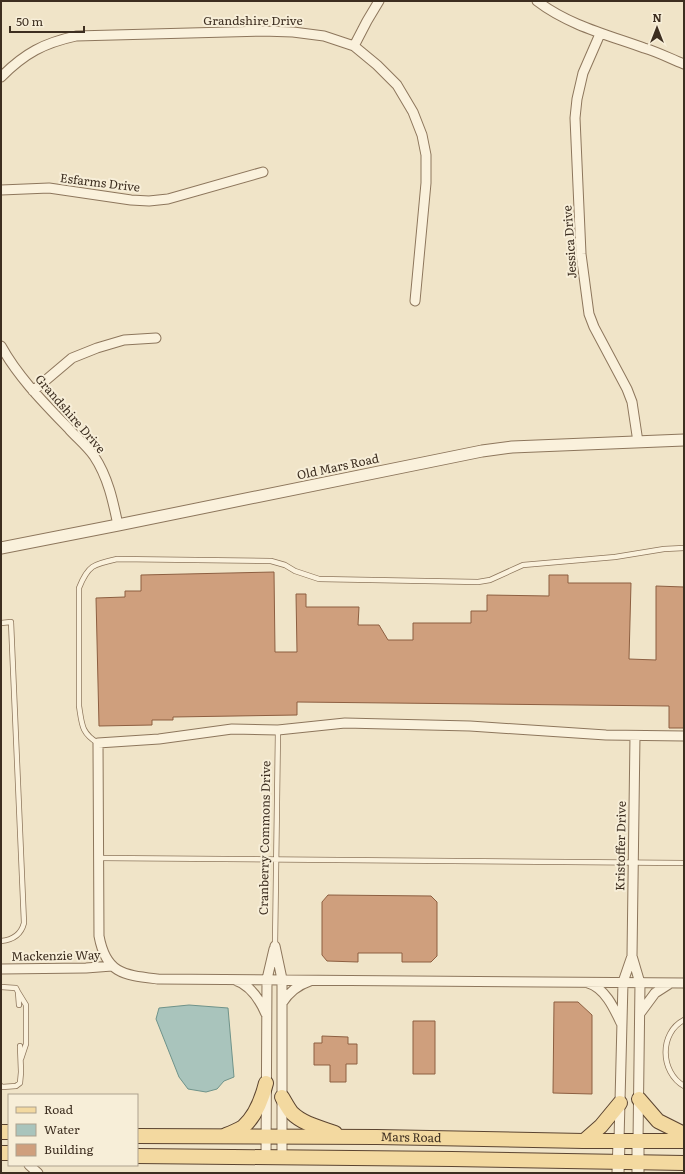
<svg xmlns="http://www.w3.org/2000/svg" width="685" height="1174" font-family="Literata,serif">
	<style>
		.water { fill: #a9c4bc; stroke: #6f938a }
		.building { fill: #cf9f7d; stroke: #8d5f41 }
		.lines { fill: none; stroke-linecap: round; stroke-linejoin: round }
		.service-casing { stroke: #8d765c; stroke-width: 6 }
		.minor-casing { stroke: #8d765c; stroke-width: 11 }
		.tertiary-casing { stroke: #8d765c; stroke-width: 13 }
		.primary-casing { stroke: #5b4430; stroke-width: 16 }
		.service { stroke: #faf1dc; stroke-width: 4.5 }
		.minor { stroke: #faf1dc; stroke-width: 9 }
		.tertiary { stroke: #faf1dc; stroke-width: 11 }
		.primary { stroke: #f3d9a0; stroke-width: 14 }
		.labels { text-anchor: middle; stroke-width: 4; stroke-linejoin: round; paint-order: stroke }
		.street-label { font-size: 12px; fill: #3d2e20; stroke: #f7eed8 }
	</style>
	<rect width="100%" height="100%" fill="#f0e4c8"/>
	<path class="water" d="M189,1005l39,3 6,69 -10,4 -7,8 -11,3 -18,-3 -9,-12 -23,-58 3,-11z"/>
	<path class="building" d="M274,572l1,80h22l-1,-58h10v13h53l-1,18h21l9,15h25v-17h58v-12h16v-16l62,1v-21h19v8h63l-2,76 27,1v-74l28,1v141h-15v-22l-372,-4v13l-124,2v3h-21v5l-53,1 -3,-128 29,-1v-6h16v-16z
		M328,895l103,1 6,6v54l-6,6h-29v-9h-44v9l-31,-1 -5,-6v-53z
		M554,1002h24l14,13v79l-39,-1z
		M413,1021h22v53h-22z
		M322,1036l26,1v7h9v20h-11v18h-16v-17h-16v-22h8z"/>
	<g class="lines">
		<defs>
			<path id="service" d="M1,623l10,-1 13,301c-3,12 -12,17 -23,18
				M98,743c-17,-10 -16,-19 -19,-37v-118c9,-23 15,-24 38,-29l154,2 14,4 10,6 24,8 159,3 12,-2 33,-15 92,-8 49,-8 20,-1
				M99,858l585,5
				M275,946l3,-216
				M1,987l15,1 2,4 1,13
				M18,992l8,13v39l-5,15
				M684,1020c-25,13 -24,52 0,66
				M1,1086l1,1 14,-1 4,-3 1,-11 -1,-26"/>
			<path id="minor" d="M537,1c31,24 71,34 107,47 14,4 27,11 40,16
				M600,34l-17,39 -6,26 -2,19 6,136 8,60 5,13 33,62 5,13 6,40
				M354,46l13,-25 12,-20
				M1,77c24,-24 43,-34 75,-41l186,-5 31,1 31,4 30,10 23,19 20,20 16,27 9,23 4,20v28l-11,118
				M1,190l48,-2 82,12 18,1 19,-2 95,-27
				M1,346c17,31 43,57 68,83 8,9 18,17 25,27 14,21 19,45 24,69
				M33,391l39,-33 25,-10 27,-8 32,-2
				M684,736l-78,-1 -136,-9 -125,-3 -67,7 -46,-1 -73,10 -61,4 1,193c7,38 25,39 59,43l526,4
				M275,946l7,33v179
				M632,956l8,27 -2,158
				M1,969l85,-1 26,-2
				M235,980c15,5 25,20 31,34
				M588,983c17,5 26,25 33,40
				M282,1003c7,-11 16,-18 28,-22
				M641,1012l14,-19 14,-9
				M619,1141l4,-159 9,-26 3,-220
				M266,1158l1,-179 7,-30
				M29,1165l9,8"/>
			<path id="tertiary" d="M1,548l117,-23 364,-74 30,-4 172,-7
				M618,1173l1,-32
				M638,1173v-32"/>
			<g id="primary">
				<path d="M282,1097c3,5 6,11 10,16 11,11 29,15 43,20"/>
				<path d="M639,1099l19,22 26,13"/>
				<path d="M1,1132h8"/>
				<path d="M226,1135c5,-2 12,-5 17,-8 13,-11 19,-28 23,-44"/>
				<path id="s1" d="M137,1136l240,1 207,4h100"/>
				<path d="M584,1141l17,-15 19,-23"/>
				<path d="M1,1153h8"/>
				<path d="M137,1156l315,3 232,4"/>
			</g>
		</defs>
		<use href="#service" class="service-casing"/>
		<use href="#minor" class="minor-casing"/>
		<use href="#tertiary" class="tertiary-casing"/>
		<use href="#primary" class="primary-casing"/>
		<use href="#service" class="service"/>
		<use href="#minor" class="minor"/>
		<use href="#tertiary" class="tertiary"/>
		<use href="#primary" class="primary"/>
	</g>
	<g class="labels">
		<g class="street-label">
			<text x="253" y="25">Grandshire Drive</text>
			<text transform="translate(100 183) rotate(7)" y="4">Esfarms Drive</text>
			<text transform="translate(570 242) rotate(-94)" y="4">Jessica Drive</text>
			<text transform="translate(70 414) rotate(49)" y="4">Grandshire Drive</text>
			<text transform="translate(338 467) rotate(-12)" y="4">Old Mars Road</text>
			<text transform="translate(265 838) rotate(-89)" y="4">Cranberry Commons Drive</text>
			<text transform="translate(621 846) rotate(-89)" y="4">Kristoffer Drive</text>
			<text transform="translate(56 956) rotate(-1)" y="4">Mackenzie Way</text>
			<text dy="4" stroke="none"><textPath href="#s1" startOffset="274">Mars Road</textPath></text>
		</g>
	</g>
	<rect width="685" height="1174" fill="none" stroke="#3d2e20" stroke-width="4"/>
	<rect x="8" y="1094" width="130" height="72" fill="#f7eed8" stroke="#ada18e"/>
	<rect x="16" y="1107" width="20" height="6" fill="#f3d9a0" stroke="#ada18e"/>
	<text x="44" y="1114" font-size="12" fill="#3d2e20">Road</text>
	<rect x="16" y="1124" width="20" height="12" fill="#a9c4bc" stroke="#ada18e"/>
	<text x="44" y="1134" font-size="12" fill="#3d2e20">Water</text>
	<rect x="16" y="1144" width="20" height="12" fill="#cf9f7d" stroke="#ada18e"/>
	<text x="44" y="1154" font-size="12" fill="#3d2e20">Building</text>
	<g transform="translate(657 28)" stroke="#f7eed8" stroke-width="3" paint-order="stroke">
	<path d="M0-3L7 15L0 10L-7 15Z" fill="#3d2e20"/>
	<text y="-6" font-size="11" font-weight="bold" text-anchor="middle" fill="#3d2e20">N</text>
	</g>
	<path d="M10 26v6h74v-6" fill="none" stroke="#3d2e20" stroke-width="2"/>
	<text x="16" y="26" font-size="12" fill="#3d2e20" stroke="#f7eed8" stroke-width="3" paint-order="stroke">50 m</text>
</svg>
